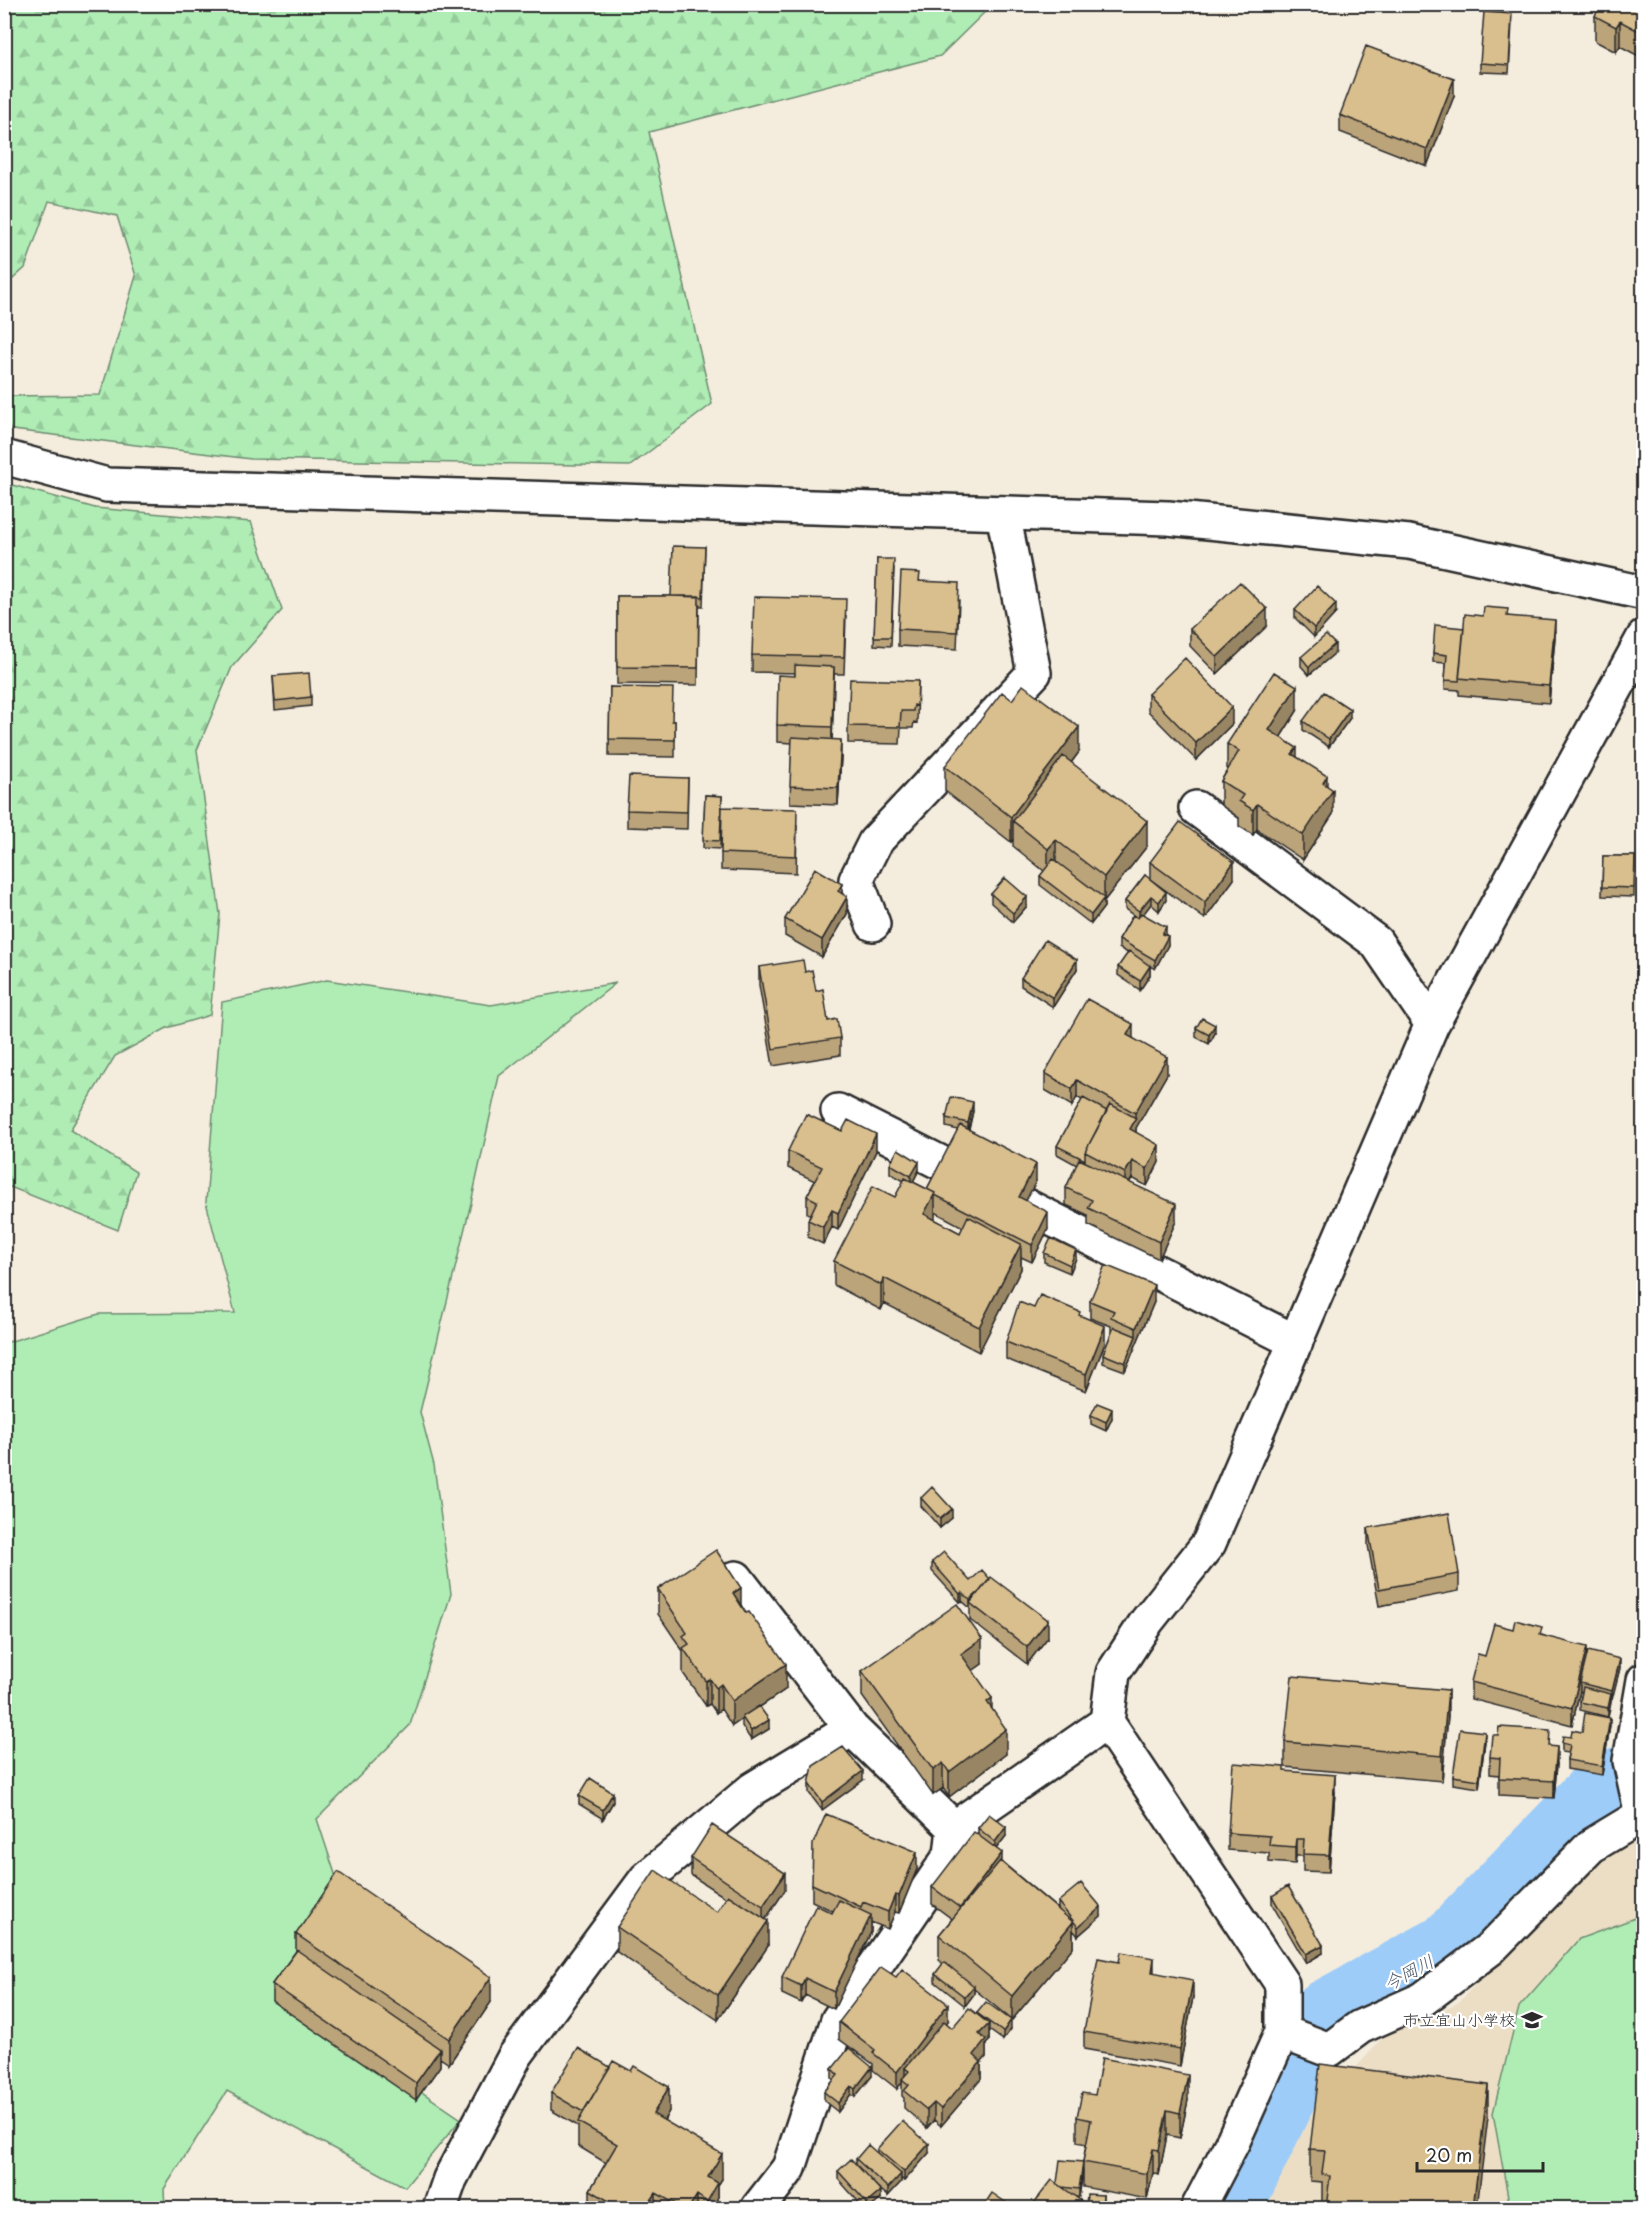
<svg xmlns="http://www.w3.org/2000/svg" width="1648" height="2213" font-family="'Playpen Sans','Klee One',sans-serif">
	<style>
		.built { fill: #ecdec5 }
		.grass { fill: #afedb5; stroke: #6d8c70; stroke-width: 1.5 }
		.forest { fill: url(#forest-firs); stroke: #6d8c70; stroke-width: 1.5 }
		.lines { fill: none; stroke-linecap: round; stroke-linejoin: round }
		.river { stroke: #9dccf9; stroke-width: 76 }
		.street-casing { stroke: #2b2b2b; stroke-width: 38 }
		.secondary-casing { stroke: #2b2b2b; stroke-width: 38 }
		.street { stroke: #fff; stroke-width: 33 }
		.secondary { stroke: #fff; stroke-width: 33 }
		.wall { fill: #bba37a; stroke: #2b2b2b; stroke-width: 1.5; fill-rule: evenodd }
		.shaded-wall { fill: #988563; stroke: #2b2b2b; stroke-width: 1.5 }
		.building { fill: #d9be8e; stroke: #2b2b2b; stroke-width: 1.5 }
		.labels { text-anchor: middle; stroke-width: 4.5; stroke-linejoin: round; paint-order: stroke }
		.poi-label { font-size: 16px; fill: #2b2b2b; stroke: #fff; text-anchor: end }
		.water-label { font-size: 18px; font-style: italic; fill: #4d5b69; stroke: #fff }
	</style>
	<defs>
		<pattern id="forest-firs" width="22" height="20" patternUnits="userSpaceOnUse" patternTransform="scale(1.5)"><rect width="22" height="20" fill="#afedb5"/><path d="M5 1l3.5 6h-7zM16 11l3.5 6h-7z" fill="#97cb9c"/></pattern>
	</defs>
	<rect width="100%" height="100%" fill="#f4ecdd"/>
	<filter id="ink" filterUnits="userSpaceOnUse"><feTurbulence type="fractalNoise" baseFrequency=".0167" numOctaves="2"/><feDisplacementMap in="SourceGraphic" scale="12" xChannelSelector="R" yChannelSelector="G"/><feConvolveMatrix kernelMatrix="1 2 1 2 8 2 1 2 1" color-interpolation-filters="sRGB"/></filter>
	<g filter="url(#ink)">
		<path class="built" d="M1639,1836l4,2v370h-405l72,-139 37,8 36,-39 76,-36 136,-145z"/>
		<path class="grass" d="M327,980l164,25 125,-22 -117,93 -28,127 -51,209 14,53 17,129 -41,131 -93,94 21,64 -64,108 187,128 -56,68 -178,-96 -63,98 1,19h-160v-865l94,-29 136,-1 -29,-111 16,-200z
			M1643,1915v293h-133l-17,-95 26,-106 60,-68z"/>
		<path class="forest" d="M5,4h987v1l-52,51 -291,76 63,272 -82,62 -379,-7 -246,-30v-33l95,-1 36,-119 -19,-60 -68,-15 -24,67 -20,18z
			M5,483l90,25 156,14 31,88 -50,57 -35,83 23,164 -10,101 -43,13 -52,28 -45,74 66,42 -18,58 -113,-45 -1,-590 3,-8 -3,-7z"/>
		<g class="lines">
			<path class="river" d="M1224,2208l64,-134 40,-57 122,-66 155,-160 39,-15"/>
			<defs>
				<path id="street" d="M1196,808l180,134 56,82
					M873,924l-17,-44 19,-38 159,-169 -31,-160
					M838,1111l458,231
					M736,1578l116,151 102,99 153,-106
					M1642,1815l-12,-54 14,-81
					M1282,2032l47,18 31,-23 63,-28 68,-51 100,-102 53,-32
					M440,2208l10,-29 65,-123 131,-177 107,-90 99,-60
					M758,2208l31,-40 49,-148 113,-165 3,-27
					M1198,2208l35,-67 49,-109v-48l-175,-262 6,-49 34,-52 62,-78 223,-519 212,-387"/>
				<path id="secondary" d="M4,457l103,28 1061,33 241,24 235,51"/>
			</defs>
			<use href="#street" class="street-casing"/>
			<use href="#secondary" class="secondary-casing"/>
			<use href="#street" class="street"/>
			<use href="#secondary" class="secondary"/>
		</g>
		<path class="wall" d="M1471,4h37l-4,10 8,9 -3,50 -29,-1v-9l12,-50z
			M1644,4v55l-24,-13 -4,6 -21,-11v-25z
			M1454,96l-27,70 -87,-34v-17z
			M705,547l-2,59h-4l-1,79 -81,-1v-88h54z
			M877,559l17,9 -3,78 -17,-1z
			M920,581l39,19 -2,49 -59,-3v-17z
			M1295,610l41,3 -22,24 -19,-19z
			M846,616l-2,58h-10l-2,65 9,18 -3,48 -48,-2 2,-60 -15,-1v-17l18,-49v-3l-43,-1v-17z
			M1483,616h25l47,21 -6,66 -90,-8v-5l-14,-1 1,-26 -13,-1v-9l31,-25z
			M1267,626l-50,48 -27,-28v-17z
			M1335,653l-26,22 -8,-9v-9z
			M273,676l38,21v9l-36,4z
			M918,681l-1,42 -3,-1 -1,6h-12l-1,16 -52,-1v-17z
			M610,687l62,34h3v36l-66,-1z
			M1148,694l84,30 -36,36 -48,-49z
			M1297,711l-17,27 17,19 30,29 6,28 -30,46 -46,-31 -4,6 -14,-9v-8l-18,-13v-24l7,-12h-1v-25z
			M1350,718l-21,29 -26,-17v-9z
			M1079,752l-8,11 76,83 -43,55v6l-13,17 -51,-39v-9l4,-5 -31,-25v-6l-2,2 -66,-51v-25z
			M688,778l-1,51 -60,-2v-17z
			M705,795l17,1 -2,53 -17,-1z
			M797,826l-1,47 -75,-3v-17z
			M1603,856h32l-1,41 -32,-1z
			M1150,862l84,17 -29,40 -55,-40z
			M1145,875l21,25 -7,11 -8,-7 -8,10 23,22 2,9 -13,24 -5,-3v9l-10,15 -22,-15v-8l10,-14 -9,-5v-9l14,-24 -8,-6v-8z
			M842,894l5,20 -25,43 -37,-21v-17z
			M991,894l36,12 -14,16 -22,-19z
			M759,967l46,5 11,19 12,30 12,17v17l-67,11 -14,-81z
			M1077,969l-24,38 -32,-21v-8z
			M1196,1028l19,5 -6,11 -13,-7z
			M1133,1038l34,36 -31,54v5l23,29 -12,24 -15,-8 -3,4 47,39 -17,38 -71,-34v-10l-22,-10v-17l11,-23 -20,-11v-8l25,-46 -5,-3 -5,9 -27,-16v-17z
			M973,1111l-4,19 67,51 -10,19 22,29 -16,33 -11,-5v12l-42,83 -95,-49 -3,7 -47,-25v-24l61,-64 9,-16 -14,-8v-9l29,6 -6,12 14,7 31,-59 -12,-3v-9zM935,1212l28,15 -3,6 -26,-14z
			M788,1151h88l-38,79 -6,-3 -9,17 -15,-7v-17l2,-6 -3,-1v-17l8,-15 -27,-13z
			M1044,1253l32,5 -6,15 -26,-11z
			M1090,1301l64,1 -29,69 -22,-8v-9l8,-20v-8l-21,-8z
			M1034,1308l71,35 -19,48 -80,-32v-17z
			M1091,1415l21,3 -6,13 -15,-7z
			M921,1498l31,20 -12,10 -19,-22z
			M1368,1528l91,46v17l-80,15 -11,-61z
			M932,1562l38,19 20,-2 58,58 -21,27 -57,-44v-12l-8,-7 -2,1 -28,-31z
			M658,1589l83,16 45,84 -26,18 9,22 -18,11 -9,-14v-7l-10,7 -11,-17 -5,4 -6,-9 -4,2 -23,-33v-22l-25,-37z
			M1542,1635l45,20 33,13 -9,32 -3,17 -28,-7v-8l2,-10 -2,-1 -8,34 -101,-26v-17l14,-26z
			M982,1664l-9,6 19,40 14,44 -57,43 -6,-9 -10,7 -71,-99v-25z
			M1448,1715l-6,66 -157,-14v-25z
			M1610,1726l-8,49 -35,-6v-9l1,-7 -6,-1v-9l9,-6 11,-5z
			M1485,1741l-6,47 -26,-4v-8z
			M1550,1746l7,18 -3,34 -55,-3v-20l-9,-1v-17z
			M1284,1771l51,21 -6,80 -26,-1v-15h-7l-1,8 -26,-2v-9l-41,-3v-17z
			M863,1780l-41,30 -13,-17v-9z
			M579,1796l34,6 -10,17 -24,-15z
			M978,1828l28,8 -10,13 6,13 56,47v-7l43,14 -23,20 -5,-6v17l-61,73 -38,-31v5l-9,12 -30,-24v-8l8,-10 -4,-4v-25l13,-16 -20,-15v-17l46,-51z
			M691,1858l94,32 -20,30 3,26 -50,74 -101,-68v-25l100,-15 9,-14 -35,-23z
			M917,1869l-18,44 -4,-1 -7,17 -17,-7v10l-37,77 -29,-14 -4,8 -19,-9v-17l51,-66 -21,-10v-17z
			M1272,1896l51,57 -17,10 -34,-59z
			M296,1934l195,68 -42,62 -9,-6v8l-24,34 -144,-99v-17l24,-33z
			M1193,1997l-13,69 -96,-17v-17z
			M977,2013l34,16 -8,11 -14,-10v11l-3,3v13l-5,6v16l-40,47 -7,-6 -7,8 -23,-20v-10l-2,-2v-14l-5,7 -24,-19v-6l-34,-25v-17l109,-1 -2,2 6,5 25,-13z
			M832,2069l40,7 -17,21 -4,-3 -13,18 -14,-11v-9l10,-12 -2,-2z
			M551,2093l118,18 -5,10 58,58 -4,6v23h-128v-18l16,-27 -28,-17v-20l-27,-16z
			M1095,2095l93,5 -8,38 -13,-3 -8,40 -6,-2 -6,26 -64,-12v-16l-4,26h-3l10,8 17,-10v13h-73l27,-25 26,-21 3,-18 -9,-2v-25z
			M1488,2117l-162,90h-4v-25l-12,-1v-32z
			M877,2149l52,4 -25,28 -3,-3v4l-13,14 -12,-10 5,13 -11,9h-6l-26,-29v-8l18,-7v-5l21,-6z"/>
		<path class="shaded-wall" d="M1503,4h5l-5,13z
			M1620,21v25l-4,6v-25z
			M1454,79v17l-27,70v-17z
			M1336,604v9l-22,24v-9z
			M1267,609v17l-50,48v-17z
			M1555,620v17l-6,66v-17z
			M1335,644v9l-26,22v-8z
			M834,667v17l-2,60v-17z
			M1297,686v25l-28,44v-25z
			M1232,707v17l-36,36v-17z
			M1350,709v9l-21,29v-8z
			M1079,727v25l-57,76 -9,-7v19l-2,2v-25z
			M841,740v17l-3,48v-17z
			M1297,748v25l-5,-19z
			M1327,776v22l6,-8v24l-30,46v-25l20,-52z
			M1257,804v25l-4,6v-25z
			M1147,821v25l-43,55v6l-13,17v-9l13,-16v-22z
			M1056,840v25l-8,9v-25z
			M1234,862v17l-29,40v-17z
			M842,884v17l-4,-10z
			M1166,892v8l-7,11v-9z
			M1151,896v8l-12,16v-9z
			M847,897v17l-25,43v-17z
			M1027,897v9l-14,16v-9z
			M1166,927v8l-4,-1z
			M1168,936v9l-13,24v-9z
			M1077,960v9l-24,38v-9z
			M1150,966v9l-10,15v-9z
			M1133,1024v17l-6,-6z
			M1215,1025v8l-6,11v-9z
			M1167,1057v17l-31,54v7l-6,-6 5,-9v-7z
			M1077,1080v17l-5,9v-17z
			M973,1102v9l-5,21v-9z
			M876,1134v17l-38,79v-17z
			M1159,1145v17l-12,24v-17z
			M1132,1161v17l-7,13v-18z
			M919,1162v8l-8,15v-9z
			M1036,1164v17l-17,33v-17z
			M935,1193v25l-11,20v-24z
			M1176,1204v17l-17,38v-17z
			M832,1210v17l-9,17v-17z
			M1048,1212v17l-16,33v-17z
			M1021,1244v25l-42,83v-25z
			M1076,1250v8l-6,15v-8z
			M884,1278v25l-3,7v-25z
			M1154,1285v17l-29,69v-8l11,-27v-8z
			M1105,1326v17l-19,48v-17z
			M1112,1409v9l-6,13v-9z
			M952,1509v9l-12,10v-9z
			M991,1581l-21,22v6v-9z
			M741,1588v25l-8,-20z
			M962,1592v9l-2,1v-8z
			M1048,1620v17l-21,27v-17z
			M982,1639v25l-21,15v-25z
			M1587,1647v17l-7,19v8l-8,34v-17z
			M1620,1659v9l-8,32v-9z
			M786,1664v25l-54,37v-25z
			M710,1679v25l-4,2v-25z
			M721,1684v25l-5,4v-25z
			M1448,1690v25l-6,66v-25z
			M1611,1694v9l-3,14v-9z
			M992,1698v25l-5,-21z
			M1610,1718v8l-8,49v-9z
			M769,1720v9l-18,11v-9z
			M1006,1729v25l-57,43v-25z
			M1485,1732v9l-6,47v-8z
			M1557,1747v17l-3,34v-17z
			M943,1763v25l-10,7v-25z
			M863,1771v9l-41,30v-8z
			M1335,1775v17l-6,80v-17z
			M613,1793v9l-10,17v-9z
			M1006,1827v9l-11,14v-8z
			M1296,1839v17l-1,8v-17z
			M917,1852v17l-18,44v-17z
			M1002,1853v17l-42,38z
			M785,1873v17l-22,33v-17z
			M895,1895v17l-7,17v-17z
			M1101,1907v9l-23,20v-9z
			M871,1915v17l-37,77v-17z
			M768,1921v25l-50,74v-25z
			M1073,1922v25l-61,73v-24z
			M1323,1945v8l-17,10v-9z
			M1154,1958v17l-2,-3z
			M491,1977v25l-42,62v-25z
			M805,1978v17l-4,8v-17z
			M1193,1980v17l-13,69v-17z
			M974,1986v8l-9,12v-9z
			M948,2004v17l-39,52v-2l-4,-3v10l-3,1v3l-5,7v-17z
			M1011,2020v9l-8,11v-8z
			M989,2024v17l-3,3v13l-5,6v16l-40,47v-17l33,-54 5,-21z
			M440,2049v17l-24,34v-17z
			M872,2067v9l-17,21v-8z
			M1188,2075v25l-8,38v-25z
			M1488,2085v32l-11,91h-4z
			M851,2086v8l-13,18v-9z
			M669,2087v24l-16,28v-25z
			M934,2103v17l-7,8v-18z
			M1167,2110v25l-8,40v-25z
			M929,2144v9l-25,28v-9z
			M1153,2149v24l-6,26v-25z
			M722,2154v25l-4,6v23h-11l1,-31z
			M1083,2162v9l-4,26v-8z
			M901,2174v8l-13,14v-8z
			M881,2191v8l-11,9h-3v-5z
			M656,2193v15h-10z
			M697,2195v13h-8z"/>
		<path class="building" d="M1601,4h43v30l-24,-13 -4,6 -21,-11z
			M1484,12l28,2 -3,51 -29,-2z
			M1366,46l88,33 -27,70 -87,-34z
			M673,546l32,1 -2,50 -32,-1z
			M877,559h17l-3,78h-17z
			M901,572l19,1 -1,8 40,2 -2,49 -59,-3z
			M1240,582l27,27 -50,48 -27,-28z
			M1317,586l19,18 -22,24 -19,-18z
			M617,596h82l-1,72 -81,-1z
			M754,597l92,2 -2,58 -92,-2z
			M1484,607l24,2 -1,7 48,4 -6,66 -90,-8 6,-64 18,2z
			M1435,625l29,3 -5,53 -14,-1 2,-25 -14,-2z
			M1326,635l9,9 -26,23 -8,-10z
			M1185,658l47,49 -36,36 -48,-49z
			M795,665l39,2 -2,60 -55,-2 1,-50 17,1z
			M1274,672l23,14 -28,44 28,18 -5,6 35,22 -4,7 10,7 -30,45 -46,-31 -4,6 -14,-9 4,-6 -22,-14 18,-30 -12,-7z
			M309,673l2,24 -36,4 -2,-25z
			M850,679l68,2 -1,25 -3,-1 -1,6h-12l-1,16 -52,-1z
			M1023,685l56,42 -68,90 -66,-51 57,-74 10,8z
			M610,687l63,1 -1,33h3v19l-66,-1z
			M1324,692l26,17 -21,30 -26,-18z
			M792,737l49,3 -3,48 -48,-2z
			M1063,756l84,65 -43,56 -48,-37 -8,9 -35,-28z
			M629,776l59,2 -1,34 -60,-2z
			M705,795l17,1 -2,45 -17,-1z
			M722,807l75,2 -1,47 -75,-3z
			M1180,822l54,40 -29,40 -55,-40z
			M1603,856h32l-1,32 -32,-1z
			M1053,859l51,39 -13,17 -51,-39z
			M815,868l27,16 -4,7 9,6 -25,43 -37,-21z
			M1145,875l21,17 -7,10 -8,-6 -12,15 -14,-10z
			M1005,878l22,19 -14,16 -22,-19z
			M1141,913l25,14 -4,7 6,2 -13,24 -36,-21 14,-24 5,3z
			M1045,940l32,20 -24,38 -32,-20z
			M1129,951l21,15 -10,15 -22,-14z
			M803,960l2,12 7,-2 4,21 7,-2 5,32 9,-2 3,19 -67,11 -14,-82z
			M1087,999l46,25 -6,11 40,22 -32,56 -58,-33 -5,9 -27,-16z
			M1202,1018l13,7 -6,10 -13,-7z
			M951,1097l22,5 -5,21 -22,-5z
			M1083,1098l24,13 -22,41v8l-28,-14z
			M1110,1104l26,14 -6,11 29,16 -12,24 -15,-8 -7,12 -40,-21z
			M806,1114l36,17 6,-11 28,14 -38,79 -6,-3 -9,17 -15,-7 9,-19 -10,-5 15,-29 -34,-16z
			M960,1125l76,39 -17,33 29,15 -16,33 -97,-50v-2l-8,-4z
			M898,1149l21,13 -8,14 -21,-12z
			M1079,1159l97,45 -17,38 -71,-34 4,-8 -26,-12z
			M905,1178l30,15 -11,21 36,19 8,-17 53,28 -42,83 -95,-49 -3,7 -47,-24 39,-75 22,11z
			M1051,1238l25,12 -6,15 -26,-12z
			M1105,1265l49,20 -18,43 -25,-11 3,-6 -24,-10z
			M1040,1295l40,17 -1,3 26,11 -19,48 -80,-32 13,-40 15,6z
			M1114,1327l22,9 -11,27 -22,-9z
			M1097,1403l15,6 -6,13 -15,-7z
			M932,1487l20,22 -12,10 -19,-21z
			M1449,1513l10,61 -80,15 -11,-61z
			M716,1550l25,38 -8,5 13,20 3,-1 37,52 -54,37 -11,-17 -5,4 -6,-9 -4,2 -23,-33 6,-4 -6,-8 4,-3 -29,-44z
			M944,1552l26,29 12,-11 8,9 -9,11 -11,10 -8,-8 -2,2 -28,-32z
			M991,1577l57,43 -21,27 -57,-44z
			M957,1604l25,35 -21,15 31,44 -5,4 19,27 -57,43 -6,-9 -10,7 -71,-99z
			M1515,1620l27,7 -2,8 47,12 -15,61 -101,-26 7,-28 7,2 9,-32 19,5z
			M1588,1651l32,8 -8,32 -32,-8z
			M1292,1676l156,14 -6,66 -157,-14z
			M1583,1687l28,7 -3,14 -28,-6z
			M759,1706l10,14 -18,11 -9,-14z
			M1585,1713l25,5 -8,48 -35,-6 3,-15 -8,-2 1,-7 8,1 1,-7 10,2z
			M1499,1727l51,3 -1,16 8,1 -3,34 -55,-3 1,-20 -10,-1 2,-22h6z
			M1460,1729l25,3 -6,48 -26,-4z
			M843,1747l20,24 -41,31 -13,-18 4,-18z
			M1233,1763l51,4v4l51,4 -6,80 -26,-1 1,-15h-8l-1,8 -26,-2 1,-9 -42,-3z
			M590,1778l23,15 -10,17 -24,-14z
			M826,1814l91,38 -18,44 -4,-1 -7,17 -25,-10 -2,5 -49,-23 1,-40z
			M989,1814l17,13 -11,15 -17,-14z
			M712,1825l73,48 -22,33 -72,-48z
			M974,1832l28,21 -42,55 -28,-21z
			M1000,1861l73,61 -61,74 -73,-61z
			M655,1870l62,42 11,-17 40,26 -50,74 -101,-68z
			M338,1872l153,105 -42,62 -153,-105z
			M1081,1883l20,24 -23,20 -20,-25z
			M1288,1886l35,59 -17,9 -34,-58z
			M839,1900l32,15 -37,77 -29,-14 -4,8 -19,-9 34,-72 16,8z
			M297,1950l143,99 -24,34 -144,-99z
			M1121,1952l33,6 -2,14 41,8 -13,69 -96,-17 14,-74 21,4z
			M944,1962l30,24 -9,11 -30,-23z
			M881,1967l15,10 6,-8 46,35 -51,68 -24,-19 2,-3 -36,-28z
			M986,2002l25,18 -8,12 -26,-19z
			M969,2008l20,16 -10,10 7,6 -12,15 7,7 -40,47 -7,-6 -7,7 -23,-19 5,-6 -7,-6 7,-8 -4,-3 39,-47 8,7z
			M578,2048l32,19 -27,45 -32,-19z
			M849,2048l23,19 -17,22 -4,-3 -13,17 -14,-11 14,-17 -6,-6z
			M1102,2058l86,17 -8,38 -13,-3 -8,40 -6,-1 -6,25 -64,-12 8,-42 -14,-3 5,-24 13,2z
			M613,2061l18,10 3,-5 35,21 -16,27 69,40 -14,23 10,6 -11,19 -10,-7 -8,13h-6l-27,-15 -10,15h-25l-31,-18 27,-46 -39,-22z
			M1320,2064l168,21 -15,123h-147l4,-32 -8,-2 3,-24 -15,-1z
			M902,2121l27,23 -25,28 -27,-23z
			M868,2145l33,29 -13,14 -32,-29z
			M851,2159l30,32 -14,12 -29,-32z
			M1060,2160l23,2 -4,27 -17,-2 -5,-4z
			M1052,2180l39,28h-61z
			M992,2193l22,15h-32z
			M1087,2194l16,1 -1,13h-11l-5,-3z"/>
	</g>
	<defs>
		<symbol id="school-bare" viewBox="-9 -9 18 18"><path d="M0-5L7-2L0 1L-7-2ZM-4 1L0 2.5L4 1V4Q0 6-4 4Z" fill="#2b2b2b" stroke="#fff" stroke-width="2.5" paint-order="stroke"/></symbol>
	</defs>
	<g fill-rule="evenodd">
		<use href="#school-bare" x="1517" y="2005" width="30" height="30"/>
	</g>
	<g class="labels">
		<g class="poi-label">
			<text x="1515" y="2026">市立宜山小学校</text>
		</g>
		<g class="water-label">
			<text transform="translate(1409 1973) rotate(-28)" y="6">今岡川</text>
		</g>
	</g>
	<rect width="1648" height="2213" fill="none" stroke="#fff" stroke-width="24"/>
	<rect x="12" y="12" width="1624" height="2189" fill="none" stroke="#2b2b2b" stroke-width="2" filter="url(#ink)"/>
	<path d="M1417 2162v9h126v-9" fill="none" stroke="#2b2b2b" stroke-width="3"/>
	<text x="1426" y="2162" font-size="18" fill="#2b2b2b" stroke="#ffffff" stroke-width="4.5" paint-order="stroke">20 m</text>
</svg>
